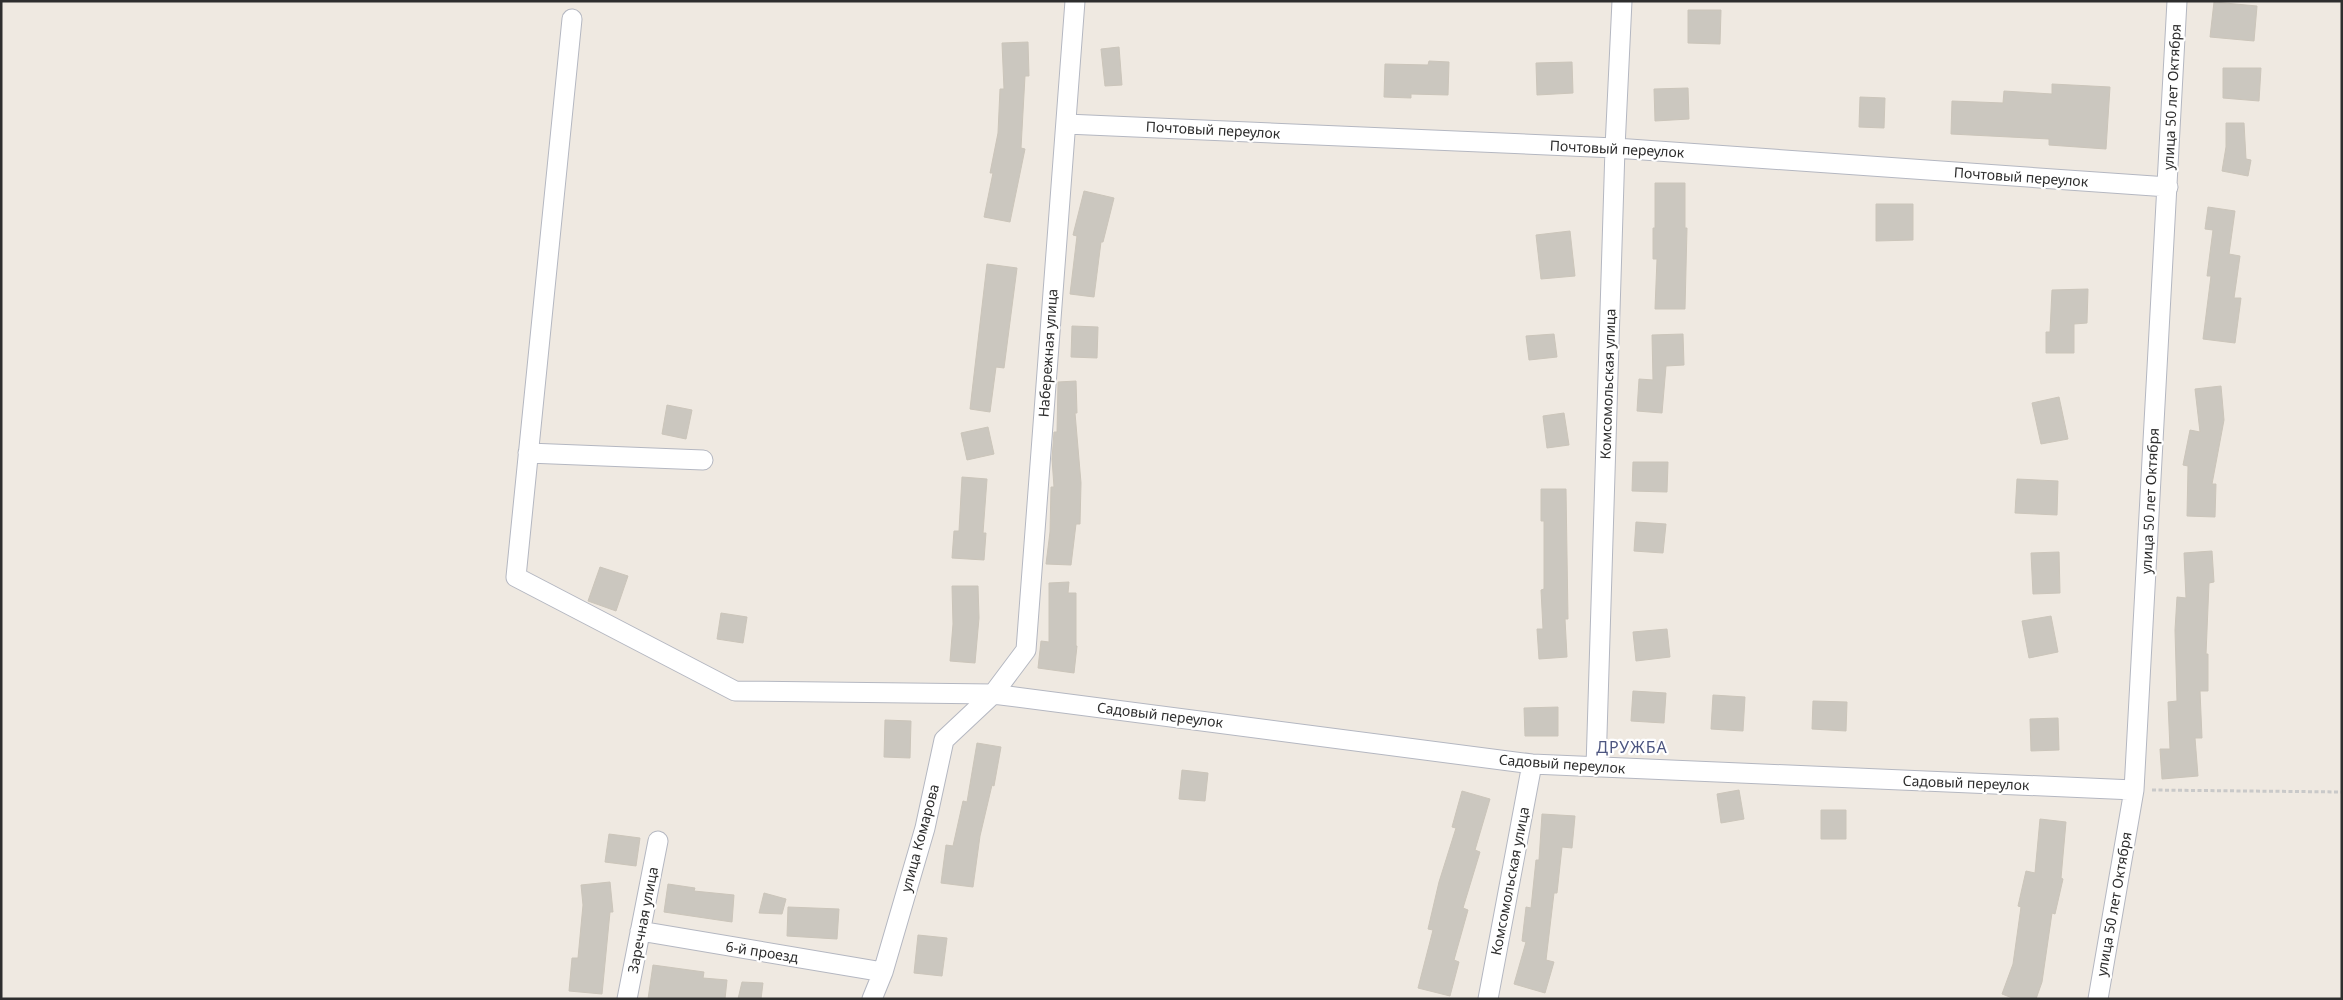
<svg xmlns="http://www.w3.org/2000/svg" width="2343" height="1000" font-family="'Noto Sans',sans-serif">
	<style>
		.building { fill: #cbc7bf; stroke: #cbc5ba }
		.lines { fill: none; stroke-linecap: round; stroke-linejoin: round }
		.minor-casing { stroke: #b4b7c1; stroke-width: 21 }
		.path { stroke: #c9c9c9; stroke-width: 3; stroke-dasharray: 4 2.5; stroke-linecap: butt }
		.minor { stroke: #fff; stroke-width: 19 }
		.labels { text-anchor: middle; stroke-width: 4.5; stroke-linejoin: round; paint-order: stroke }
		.street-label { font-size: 14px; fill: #2e2e2e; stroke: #fff }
		.quarter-label { font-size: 16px; letter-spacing: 1px; fill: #4d5680; stroke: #fff }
	</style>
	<rect width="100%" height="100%" fill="#efe9e1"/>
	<path class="building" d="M2214,2l43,4 -3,35 -44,-4z
		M1688,10h33l-1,34 -32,-1z
		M1028,42l1,34h-4l-4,72 4,1 -15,73 -26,-5 9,-44h-3l8,-40 2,-44h4l-2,-46z
		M1119,47l3,38 -17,1 -4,-37z
		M1429,61l20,1 -1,33 -37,-1v4l-27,-1 1,-33 43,1z
		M1572,62l1,31 -36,2 -1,-32z
		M2223,68h38l-2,33 -36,-3z
		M2052,84l58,3 -4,62 -57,-4v-6l-98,-5 1,-33 51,2 1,-12 48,3z
		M1688,88l1,31 -34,2 -1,-32z
		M1860,97l25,1 -1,30 -25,-1z
		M2226,123h18l2,36 5,1 -3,16 -26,-5 4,-24z
		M1655,183h30v45h2l-2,81h-30l2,-50h-4v-31h2z
		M1084,191l30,7 -11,44h-2l-7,55 -24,-3 7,-58 -4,-1z
		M1876,204h37v36l-37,1z
		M2208,207l27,4 -6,43 11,2 -6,42h7l-6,45 -32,-4 8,-63h-4l6,-46 -8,-1z
		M1570,231l5,45 -34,3 -5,-44z
		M987,264l30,4 -13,100 -8,-1 -6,45 -20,-3z
		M2088,289l-1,34 -13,1v29h-28v-21h4l2,-42z
		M1072,326l26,1 -1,31 -26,-1z
		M1554,334l3,23 -28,3 -3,-24z
		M1683,334l1,31 -18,1 -4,47 -25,-2 2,-32 14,1 -1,-45z
		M1076,381l1,32h-2l6,70 -1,41h-4l-5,41 -25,-1 4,-32 1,-45h3l-2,-28 2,-27h3l1,-50z
		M2221,386l3,34 -12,64h4l-1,33 -28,-1 1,-50 -5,-1 7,-35 10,2 -5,-43z
		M2059,397l9,42 -27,5 -9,-41z
		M667,405l25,5 -6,29 -24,-5z
		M1564,413l5,32 -22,3 -4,-32z
		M988,427l6,27 -27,6 -6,-27z
		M1633,462h35l-1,30 -35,-1z
		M962,477l25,2 -4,54h3l-2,27 -32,-2 2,-27h5z
		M2017,479l41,2 -1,34 -42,-2z
		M1541,489h25l2,130h-3l2,38 -28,2 -2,-30h6l-2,-39 3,-1v-68h-3z
		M1636,522l30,2 -3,29 -29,-2z
		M2212,551l2,31 -5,1 -3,71h2v37h-8l2,47h-7l3,38 -36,3 -2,-30h10l-2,-47 9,-1 -2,-71 2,-33 9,1 -2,-45z
		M2059,552l1,41 -27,1 -2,-41z
		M600,567l28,9 -12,35 -28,-10z
		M1069,582l-1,11h8v53h1l-3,27 -36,-5 3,-27 8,1v-59z
		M952,586h26l1,32 -4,45 -25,-2 3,-37z
		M721,613l26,4 -4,26 -26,-4z
		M2051,616l7,36 -29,6 -7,-37z
		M1667,629l3,28 -34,4 -3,-29z
		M1633,691l33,2 -2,30 -33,-2z
		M1713,695l32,2 -2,34 -32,-2z
		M1813,701l34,1 -1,29 -34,-2z
		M1558,707v29h-33l-1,-28z
		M2058,718l1,32 -28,1 -1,-32z
		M885,720l26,1 -1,37 -26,-1z
		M977,743l24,4 -7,39 -2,-1 -12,51 -7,51 -32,-4 5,-38 7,1 10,-45 4,1z
		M1182,770l26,3 -3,28 -26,-2z
		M1739,790l5,29 -23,4 -4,-29z
		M1462,791l28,8 -15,51 5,2 -17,56 5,2 -14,50 5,2 -9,34 -32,-8 15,-58 -5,-1 11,-47 17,-54 -4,-1z
		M1821,810h25v29h-25z
		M1542,814l33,2 -3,32 -10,-1 -5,46h-3l-8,67 8,2 -9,31 -31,-9 12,-42 -4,-1 4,-34 5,1 5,-48h3z
		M2040,819l26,3 -5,56 2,1 -8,35 -3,-1 -10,69 -6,17h-21l-13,-5 11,-30 8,-57 -3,-1 8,-35 9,2z
		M609,834l31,4 -4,28 -31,-4z
		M610,882l3,30h-3l-8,82 -33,-3 3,-33h6l5,-53 -2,-20z
		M668,884l27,4 -1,3 40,4 -2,27 -68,-10z
		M764,893l22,6 -4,15 -23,-1z
		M788,907l51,2 -2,30 -50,-3z
		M918,935l29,3 -5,38 -28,-3z
		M653,965l51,7 -1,6 24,2 -2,19h-77z
		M742,982l21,1 -2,16h-23z"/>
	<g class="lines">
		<defs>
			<path id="minor" d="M572,19l-56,558 219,114 258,3 539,70 602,26
				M1066,124l549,24 553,39
				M528,453l175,7
				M1596,767l19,-619 7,-147
				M640,931l243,41
				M627,999l31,-158
				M872,999l11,-27 42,-144 19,-88 49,-46 33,-44 49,-649
				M1488,999l44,-235
				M2098,999l36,-209 43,-789"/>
		</defs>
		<use href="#minor" class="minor-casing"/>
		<path class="path" d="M2152,790l190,2"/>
		<use href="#minor" class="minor"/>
	</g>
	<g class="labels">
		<g class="street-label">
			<text transform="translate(2172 97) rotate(-87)" y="5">улица 50 лет Октября</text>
			<text transform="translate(1213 130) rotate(3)" y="5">Почтовый переулок</text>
			<text transform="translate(1617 149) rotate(3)" y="5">Почтовый переулок</text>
			<text transform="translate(2021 177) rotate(4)" y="5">Почтовый переулок</text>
			<text transform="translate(1048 353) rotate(-86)" y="5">Набережная улица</text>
			<text transform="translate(1608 384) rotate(-88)" y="5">Комсомольская улица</text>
			<text transform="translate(2150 501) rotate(-87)" y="5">улица 50 лет Октября</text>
			<text transform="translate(1160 715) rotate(7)" y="5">Садовый переулок</text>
			<text transform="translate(1562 764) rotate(4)" y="5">Садовый переулок</text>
			<text transform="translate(1966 783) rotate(2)" y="5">Садовый переулок</text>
			<text transform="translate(920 838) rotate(-75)" y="5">улица Комарова</text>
			<text transform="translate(1510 881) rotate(-79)" y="5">Комсомольская улица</text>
			<text transform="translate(2114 904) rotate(-80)" y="5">улица 50 лет Октября</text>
			<text transform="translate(643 920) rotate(-79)" y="5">Заречная улица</text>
			<text transform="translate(762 952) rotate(9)" y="5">6-й проезд</text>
		</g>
		<g class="quarter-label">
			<text x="1632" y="753">ДРУЖБА</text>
		</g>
	</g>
	<rect width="2343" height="1000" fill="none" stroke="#2e2e2e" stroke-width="5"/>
</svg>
